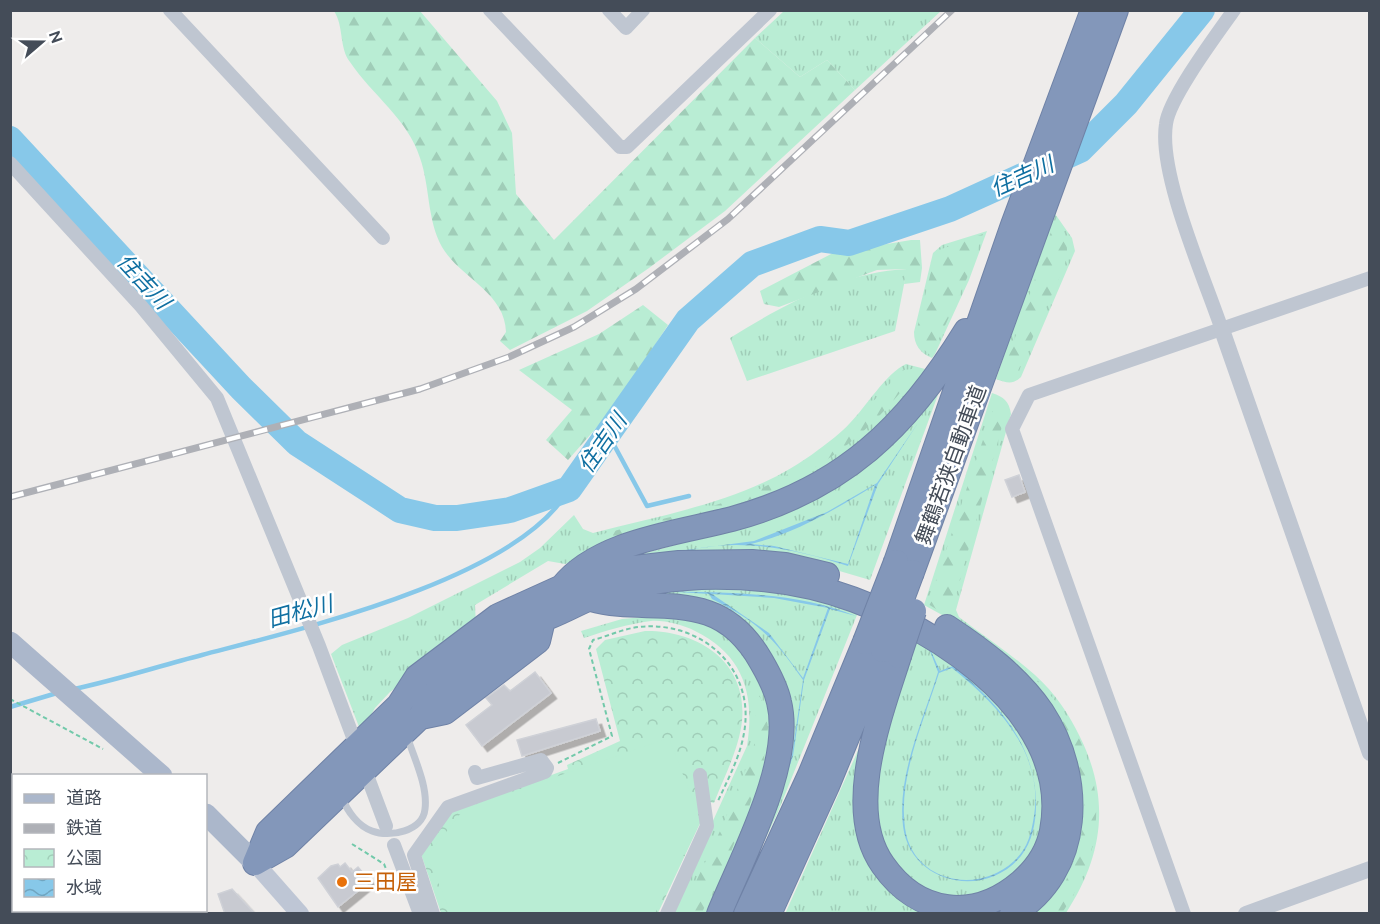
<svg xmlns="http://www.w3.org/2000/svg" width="1380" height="924" font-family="Ubuntu,'Noto Sans JP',sans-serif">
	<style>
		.grass { fill: url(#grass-tufts) }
		.forest { fill: url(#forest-firs) }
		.park { fill: url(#park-crowns) }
		.pitch { fill: #b9edd4 }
		.water { fill: url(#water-waves); fill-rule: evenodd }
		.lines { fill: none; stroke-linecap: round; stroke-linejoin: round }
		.stream { stroke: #87c8e9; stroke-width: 4.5 }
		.river { stroke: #87c8e9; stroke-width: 26 }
		.building { fill: #c8cad1; stroke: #cfd1d7; stroke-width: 1.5; filter: url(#shadow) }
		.motorway-casing { stroke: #6f82a6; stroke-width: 26 }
		.path { stroke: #72c9aa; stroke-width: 2; stroke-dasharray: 4.5 3; stroke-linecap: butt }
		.service { stroke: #bfc6d1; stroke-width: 7 }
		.minor { stroke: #bfc6d1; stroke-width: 14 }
		.tertiary { stroke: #bfc6d1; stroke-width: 16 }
		.secondary { stroke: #bec6d5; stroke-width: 18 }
		.primary { stroke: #abb7cb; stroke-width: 21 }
		.motorway { stroke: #8397ba; stroke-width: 24 }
		.rail-casing { stroke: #aeb0b6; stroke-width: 7 }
		.rail { stroke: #fff; stroke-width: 4.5; stroke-dasharray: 14; stroke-linecap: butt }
		.motorway-bridge-casing { stroke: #6f82a6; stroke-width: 26; stroke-linecap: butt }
		.motorway-bridge { stroke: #8397ba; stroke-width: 24 }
		.food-dot { fill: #e8710a; stroke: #fff; stroke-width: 2 }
		.labels { text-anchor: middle; stroke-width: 5; stroke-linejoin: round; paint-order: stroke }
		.street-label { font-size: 21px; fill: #444c58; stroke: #fff }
		.food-label { font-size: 21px; fill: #c56008; stroke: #fff; text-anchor: start }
		.water-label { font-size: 22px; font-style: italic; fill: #0f6fa1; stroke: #fff }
	</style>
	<defs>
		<pattern id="grass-tufts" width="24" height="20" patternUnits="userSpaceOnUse" patternTransform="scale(1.5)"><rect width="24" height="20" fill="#b9edd4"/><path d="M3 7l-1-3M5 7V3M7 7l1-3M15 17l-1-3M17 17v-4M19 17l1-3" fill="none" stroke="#a0cdb8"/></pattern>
		<pattern id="forest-firs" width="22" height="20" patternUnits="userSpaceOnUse" patternTransform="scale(1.5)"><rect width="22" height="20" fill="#b9edd4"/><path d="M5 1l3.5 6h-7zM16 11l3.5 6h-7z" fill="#a0cdb8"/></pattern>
		<pattern id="park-crowns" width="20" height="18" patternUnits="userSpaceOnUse" patternTransform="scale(1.5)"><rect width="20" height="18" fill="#b9edd4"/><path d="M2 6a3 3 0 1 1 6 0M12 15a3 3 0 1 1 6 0" fill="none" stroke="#a0cdb8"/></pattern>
		<pattern id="water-waves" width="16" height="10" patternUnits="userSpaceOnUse" patternTransform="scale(1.5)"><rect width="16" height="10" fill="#87c8e9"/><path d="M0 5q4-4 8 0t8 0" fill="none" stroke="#70a5c0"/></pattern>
		<filter id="shadow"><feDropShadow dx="5.5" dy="5.5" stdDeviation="0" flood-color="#0004"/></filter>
	</defs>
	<rect width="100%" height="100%" fill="#eeeceb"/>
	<path class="grass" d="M784,11h157l-86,79 -28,-30 -27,17 -45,-39z
		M1053,211l19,27 3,13 -54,126c-8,8 -14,6 -25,2z
		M987,231l-18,49 -34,74 -3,4c-12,-5 -18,-13 -18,-26l19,-79 9,-8z
		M907,269l-12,62 -148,50 -17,-43c53,-33 113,-66 177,-69z
		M906,364l19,5 -11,17 -52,56 -34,25 -44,24 -219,73 -17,-3 -73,44 1,21 -86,66 -15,16 -14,24 -30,-78 11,-9 66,-27 112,-56 20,-14 34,-33 9,14 10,4c77,-20 160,-33 225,-83 11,-8 23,-17 32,-27 16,-16 36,-50 56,-59z
		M934,389l5,3 -69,188 -51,-15 -191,-7 119,-33z
		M992,393c12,4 17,8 19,21l-55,196 3,7c25,19 52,37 76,58 20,18 34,39 45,62 31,63 23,119 -14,176h-37l50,-85 -126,-207 -29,-16z
		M685,585l102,6 72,19 -81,202 -43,92 36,-97 -3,-149 -116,-63z
		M665,615c43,6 70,15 91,57 39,78 -15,169 -47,241h-38l76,-167c8,-51 -3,-91 -52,-115 -12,-6 -31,-11 -44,-10 -23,3 -46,10 -67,17l-3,-7 41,-12z
		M915,636l67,47 44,53 16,43 2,47 -15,36 -36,29 -43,7 -21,-6 -30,-22 -12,-17 -12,-38 2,-43z
		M860,746l4,1 -4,91 76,75 -151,1z"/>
	<path class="forest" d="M334,11h86l77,90 15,32 4,61 38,46 201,-202 45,39 27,-17 28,30 -130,121 -76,57 -62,43 -77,39 -10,-9 6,-9c-1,-40 -46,-54 -64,-85 -15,-27 -12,-61 -22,-89 -12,-39 -48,-63 -70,-96 -11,-14 -6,-36 -16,-51z
		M1055,220c12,18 15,27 9,47l-47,106 -6,4 -9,-1z
		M983,234l-16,44 -36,78 -13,-12 -2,-11 20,-82z
		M911,240h9l2,28 -2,14 -16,2 2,-15 -29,1 -98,37 -15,-3 -4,-13 73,-38z
		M643,305l25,20 -55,84 -45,51 -22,-20 26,-30 -53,-40 80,-36z
		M912,369l4,3c-48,67 -111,111 -190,136 -28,9 -57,12 -85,20 -15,4 -29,11 -43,17l-6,-8c61,-18 131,-27 188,-58 50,-28 84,-69 123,-109z
		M996,401l7,3 3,5 -2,10 -51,187 3,11c26,21 55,38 79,62 69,66 82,156 27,234h-26l29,-30 15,-38 5,-44 -8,-41 -20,-43 -92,-90 -37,-23z
		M757,694c38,35 -37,181 -55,219h-21l40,-84 31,-75 5,-23 -4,-33z"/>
	<path class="park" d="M645,631c52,-1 103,30 97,90 -3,28 -18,56 -28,82l-4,-1 -52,111h-217l-20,-59 29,-42 118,-43 -1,-4 53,-24 -24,-92 9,-9z"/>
	<path class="pitch" d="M669,738l29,76v12l-43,87h-204l-24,-57 38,-48z"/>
	<path class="water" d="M918,423l-40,61 -30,82c-42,-14 -87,-24 -132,-20 -21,1 -48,12 -68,9l106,-14 73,-29 50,-29zM875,485l-27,79 -74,-18 -23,-2c45,-11 85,-35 124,-59z
		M662,591c65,2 133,0 194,25l-26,-7 -26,71 -11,76 -22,65 21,-66 11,-75c-29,-42 -45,-58 -91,-81l-3,-5zM712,594l62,4 54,10 -25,70 -34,-45z
		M914,641l17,10 9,20 13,-5c45,37 83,78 83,139 0,18 -4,37 -15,51 -36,44 -111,28 -118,-30 -6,-52 20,-105 35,-154l-8,-21zM952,668c45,36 92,85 82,148 -3,18 -6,32 -20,45 -37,35 -102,20 -109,-33 -7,-52 19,-107 34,-155z"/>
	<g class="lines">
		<path class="stream" d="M607,432l40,74 42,-10
			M74,689c43,-9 85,-23 128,-34 95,-25 317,-76 367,-166
			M10,707l47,-14"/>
		<path class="river" d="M10,139l231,249 56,55 103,67 35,8h22l53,-8 59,-21 119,-169 64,-56 68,-25 29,4 101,-34 130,-59 46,-46 76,-94"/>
	</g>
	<path class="building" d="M1019,475l6,17 -13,5 -7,-17z
		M535,672l16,21 -69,53 -16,-21 26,-20 -6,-7 18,-13 6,6z
		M596,719l4,12 -78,25 -5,-16z
		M345,863l7,9 6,-5 12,14 -32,26 -20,-29 13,-12 7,-2 2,3z
		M232,889l23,25h-30l-7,-20z"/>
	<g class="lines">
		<defs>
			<path id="motorway" d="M896,562l117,-337 80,-215
				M912,572l204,-562
				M562,587c36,-46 117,-54 170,-68 111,-30 175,-92 234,-188
				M591,599c38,11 79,1 117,14 23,8 41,27 53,48 7,12 15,27 18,41 15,61 -37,155 -60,212
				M947,627c35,23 71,50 95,85 42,64 42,160 -30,202
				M420,717l13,-22 93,-72c28,-4 50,-21 77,-30 31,-10 66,-14 98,-16 36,-1 76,2 111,10 102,24 264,119 240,244 -4,21 -16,38 -31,51 -47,40 -103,33 -138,-17 -40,-56 -2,-152 16,-209
				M421,717l24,-5 93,-71 5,-21
				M255,863l13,-31 131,-127 18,-28 81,-61 64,-29 72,-19 45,-5 73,-1 33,3 42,10
				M255,863l30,-17 135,-129 14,-9
				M746,914l64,-139 55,-133
				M769,914l58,-128 56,-136"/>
		</defs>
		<use href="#motorway" class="motorway-casing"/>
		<path class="path" d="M10,699l93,50
			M558,763l54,-27 -23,-87 4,-9c15,-4 30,-11 45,-13 62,-7 118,40 106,106 -4,24 -16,46 -26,68
			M352,844l32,20 9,22"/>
		<path class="service" d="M342,797c5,14 16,29 30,34 18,7 51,0 53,-22 3,-23 -11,-51 -18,-73"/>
		<path class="minor" d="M170,10l213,228
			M490,10l130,137h7l143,-137
			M609,10l17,18 17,-18
			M10,163l131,143 76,92 102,248 34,91
			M1222,330c-17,-51 -64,-156 -56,-206 3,-26 51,-90 68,-114
			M368,778l18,48
			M394,845l26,69
			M433,914l-19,-59 34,-48 97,-35 2,-4 -6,-8 -64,18 -2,-6
			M667,914l40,-88 -7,-51
			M1184,914l-172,-485 17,-34 341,-117"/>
		<path class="tertiary" d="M1222,330l148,423
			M1246,914l124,-45"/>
		<path class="secondary" d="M255,863l45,51"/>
		<path class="primary" d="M10,642l152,134
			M206,814l49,49"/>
		<use href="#motorway" class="motorway"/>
		<defs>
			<path id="rail" d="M10,497l410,-108 89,-32 65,-30 62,-38 92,-70 224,-209"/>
		</defs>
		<use href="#rail" class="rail-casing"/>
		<use href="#rail" class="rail"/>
		<defs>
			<path id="motorway-bridge" d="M865,642l31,-80
				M883,650l29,-78
				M899,656l15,-45"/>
		</defs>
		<use href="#motorway-bridge" class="motorway-bridge-casing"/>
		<use href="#motorway-bridge" class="motorway-bridge"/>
	</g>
	<circle class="food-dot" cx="342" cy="882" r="6"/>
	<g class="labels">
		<g class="street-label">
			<text transform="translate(951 465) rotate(-70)" y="7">舞鶴若狭自動車道</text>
		</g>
		<g class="food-label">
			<text x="354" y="889">三田屋</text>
		</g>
		<g class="water-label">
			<text transform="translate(1022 176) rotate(-24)" y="8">住吉川</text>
			<text transform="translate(144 281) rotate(47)" y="8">住吉川</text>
			<text transform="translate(602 443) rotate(-55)" y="8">住吉川</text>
			<text transform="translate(300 611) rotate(-15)" y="8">田松川</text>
		</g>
	</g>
	<rect width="1380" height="924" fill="none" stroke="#444c58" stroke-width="24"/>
	<rect x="12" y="774" width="195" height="138" fill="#ffffff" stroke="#b4b7bc" stroke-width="1.5"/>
	<rect x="24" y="794" width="30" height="9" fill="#abb7cb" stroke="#b4b7bc" stroke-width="1.5"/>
	<text x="66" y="804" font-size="18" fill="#444c58">道路</text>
	<rect x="24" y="824" width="30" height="9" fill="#aeb0b6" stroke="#b4b7bc" stroke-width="1.5"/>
	<text x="66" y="834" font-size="18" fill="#444c58">鉄道</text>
	<rect x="24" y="849" width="30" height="18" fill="url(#park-crowns)" stroke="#b4b7bc" stroke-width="1.5"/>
	<text x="66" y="864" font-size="18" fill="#444c58">公園</text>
	<rect x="24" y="879" width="30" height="18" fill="url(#water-waves)" stroke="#b4b7bc" stroke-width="1.5"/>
	<text x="66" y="894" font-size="18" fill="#444c58">水域</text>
	<g transform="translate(42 42) rotate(70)" stroke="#ffffff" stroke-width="4.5" paint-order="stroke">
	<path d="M0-4.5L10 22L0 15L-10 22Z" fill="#444c58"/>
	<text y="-9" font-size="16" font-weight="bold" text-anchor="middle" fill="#444c58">N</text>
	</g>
</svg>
